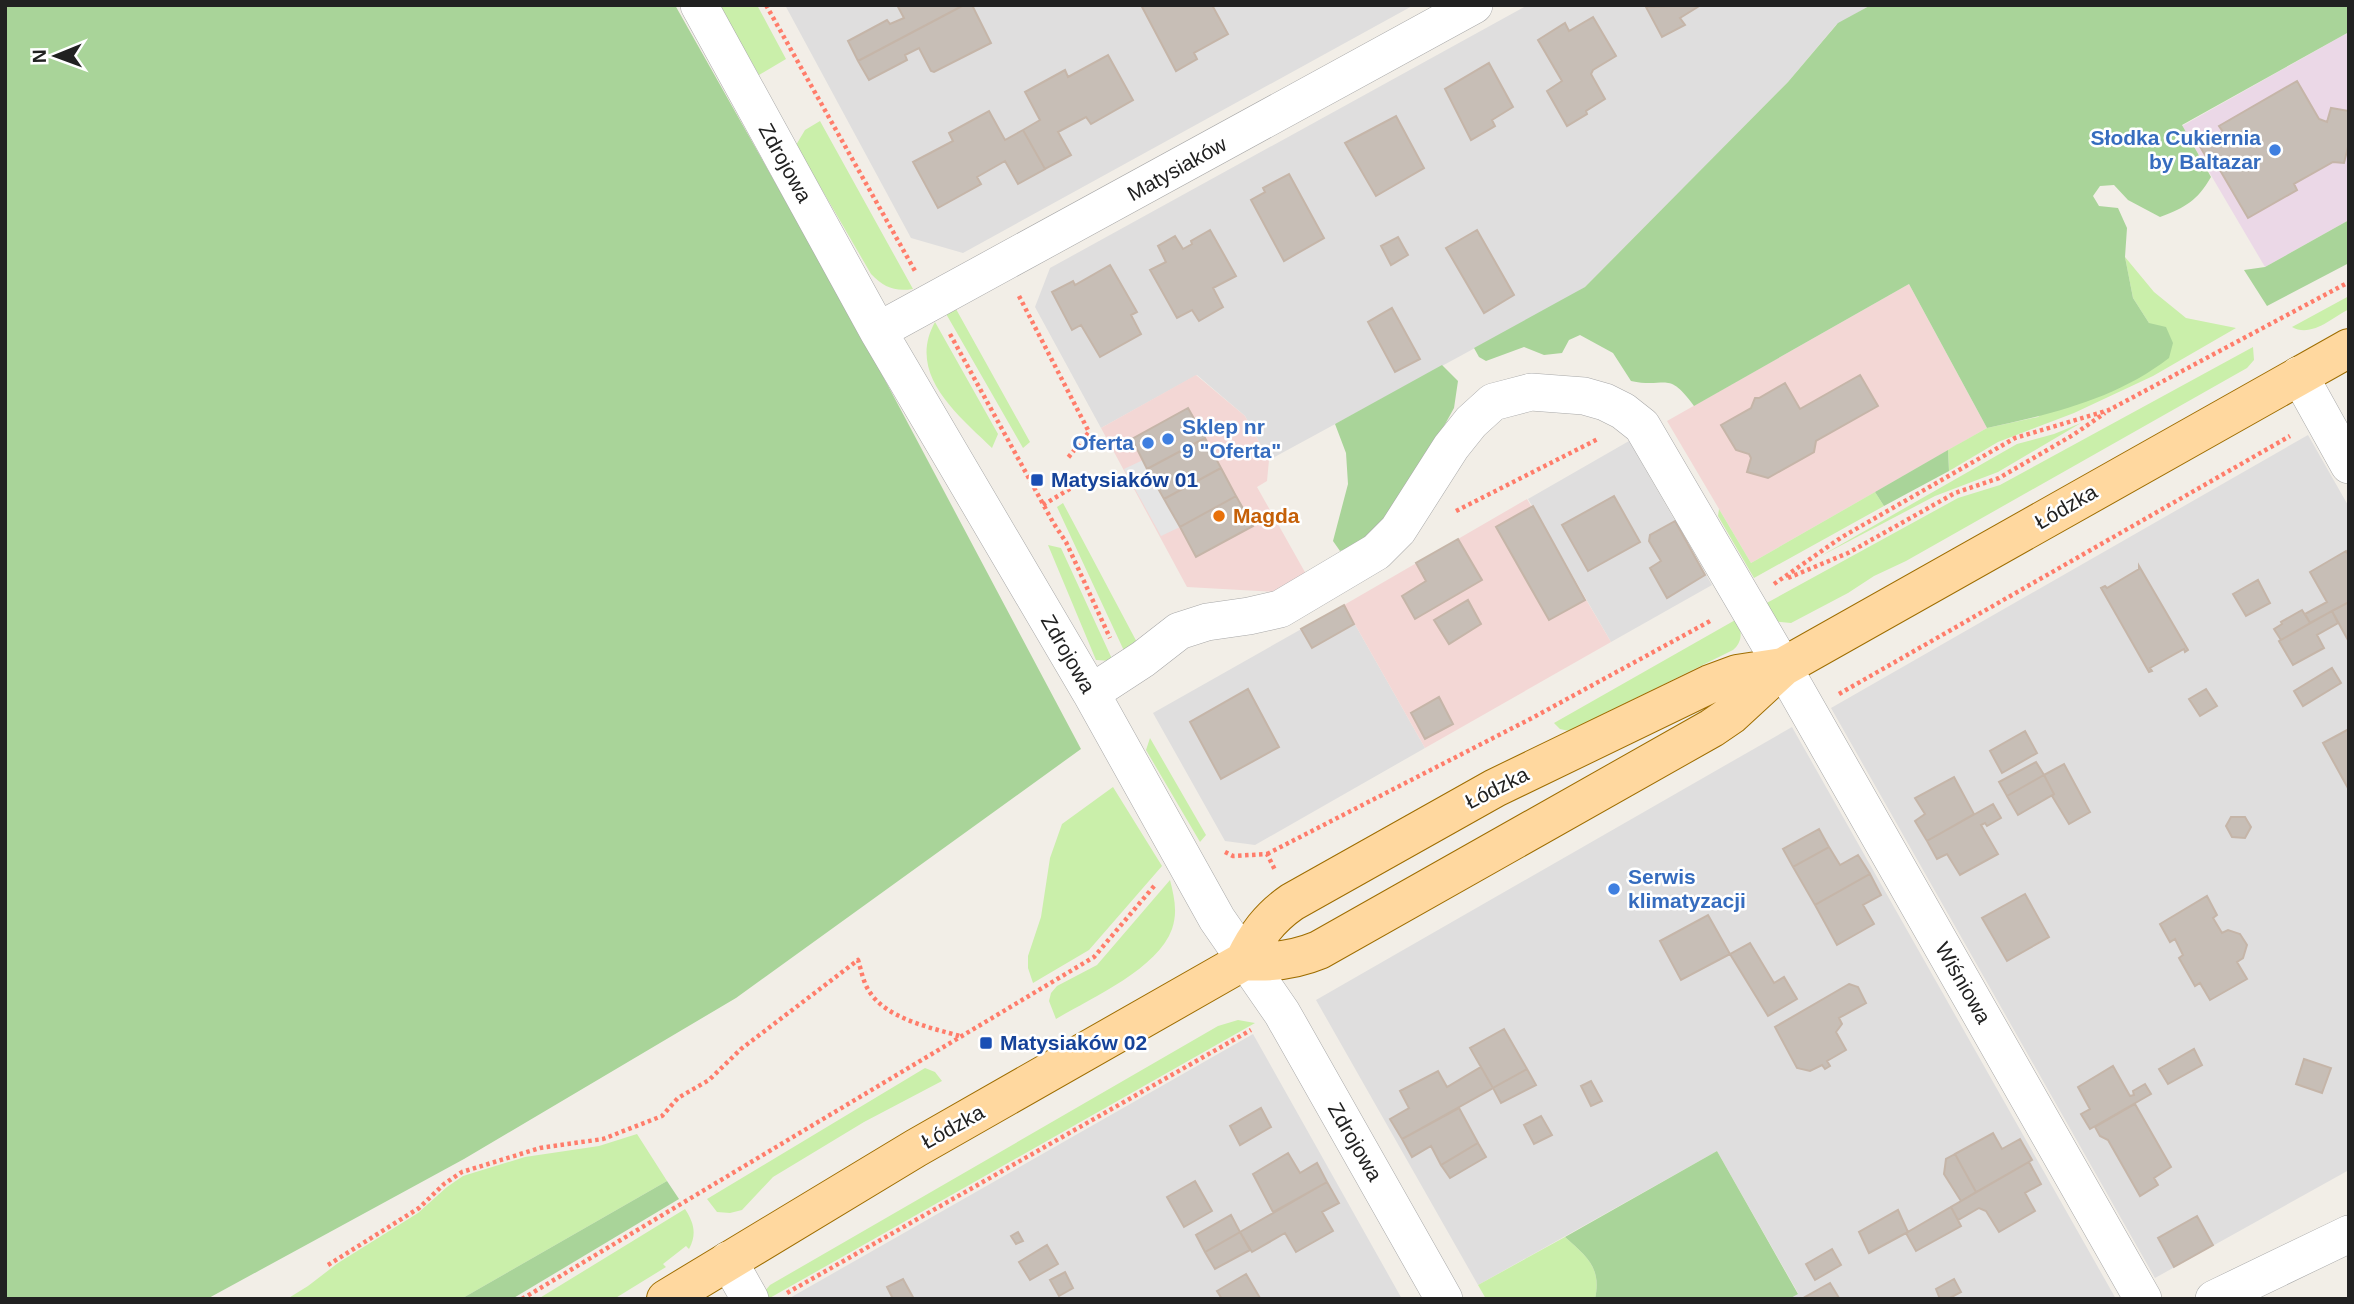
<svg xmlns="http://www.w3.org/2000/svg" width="2354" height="1304" font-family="Arial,sans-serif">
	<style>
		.residential { fill: #dfdede }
		.commercial { fill: #f3d7d5 }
		.industrial { fill: #ebd8e7 }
		.grass { fill: #caefaa }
		.forest { fill: #a9d499 }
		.parking { fill: #e5e5e5 }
		.building { fill: #c7beb6; stroke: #c5b5a8; stroke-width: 2 }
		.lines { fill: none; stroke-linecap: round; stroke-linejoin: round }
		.minor-casing { stroke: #a8a8a8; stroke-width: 38 }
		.major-casing { stroke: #9e6d00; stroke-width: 40 }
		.path { stroke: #ff7d6b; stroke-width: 4.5; stroke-dasharray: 3.5 3.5; stroke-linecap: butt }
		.minor { stroke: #fff; stroke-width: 37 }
		.major { stroke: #ffd89f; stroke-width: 38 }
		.shop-dot { fill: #3f7fe0; stroke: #fff; stroke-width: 2.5 }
		.transit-dot { fill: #1a4fb4; stroke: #fff; stroke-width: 2.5 }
		.food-dot { fill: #e8710a; stroke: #fff; stroke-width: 2.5 }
		.labels { text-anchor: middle; stroke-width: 5; stroke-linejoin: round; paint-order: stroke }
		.shop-label { font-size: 21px; font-weight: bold; fill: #366cbe; stroke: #fff; text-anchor: end }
		.street-label { font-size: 21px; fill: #212121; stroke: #fff }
		.transit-label { font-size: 21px; font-weight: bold; fill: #164399; stroke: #fff; text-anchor: start }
		.food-label { font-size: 21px; font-weight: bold; fill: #c56008; stroke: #fff; text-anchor: start }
	</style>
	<rect width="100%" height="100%" fill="#f2eee7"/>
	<path class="residential" d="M785,5h629l-451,248 -52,-15z
		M1528,5h343l-35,20 -48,57 -81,82 -122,123 -16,10 -300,163 -24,-44 -48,-41 -96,53 -66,-121 15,-39z
		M2308,435l41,72v663l-194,108 -324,-570z
		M1629,441l83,144 -101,57 -83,-143z
		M1344,605l81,143 -170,97 -30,-4 -72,-128z
		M1792,727l324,572h-327l9,-6 -81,-142 -239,134 -162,-285z
		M1253,1034l149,265h-614z"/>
	<path class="commercial" d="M1909,284l78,144 -236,135 -84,-142z
		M1196,375l49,41 24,44 -2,21 -10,6 49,87 -31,18 -88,-5 -86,-159z
		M1527,499l84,143 -186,106 -81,-143z"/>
	<path class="industrial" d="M2349,32v188l-84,47 -83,-141z"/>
	<path class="grass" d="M719,5h38l29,54 -27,16z
		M820,121l93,168c-19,3 -29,-2 -42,-15l-75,-129 9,-15z
		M2125,257l29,35 32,26 50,10 -83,48 -79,37 -76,29 -49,29 -1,-21 39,-22 51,-11 111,-94 -16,-25z
		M2349,296v13c-17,9 -38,29 -57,18z
		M956,309l74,133 -7,6 -78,-136z
		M935,322l63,112 -6,14c-34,-33 -86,-74 -57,-126z
		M2253,347l1,13 -7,8 -341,193 -32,15 -26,17 -57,30 -19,-2 -9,-16 195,-107 42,-13z
		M2081,423l-83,49 -63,24 -116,61 198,-113 37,-10z
		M1875,492l9,14 -130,72 -36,-62 1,-7 32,54z
		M1063,503l77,145 -14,7 -69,-148z
		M1048,545l13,3 52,113 -17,-1z
		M1737,619c5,11 6,23 -4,31l-164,81 -9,-2 -6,-6z
		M1150,738l56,97 -6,7 -54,-92z
		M1113,787l49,79 -73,84 -56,33 -5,-15v-12l13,-39 9,-59 12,-34z
		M1170,880c4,16 8,32 2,49 -14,40 -81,69 -116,90l-7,-18 2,-8 6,-7 40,-21z
		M1238,1020l17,3 -487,276 -4,-7 6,-7 448,-259z
		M925,1068l10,4 7,9 -78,41 -91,55 -31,33 -12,3 -13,-1 -10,-13z
		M637,1134l30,47 -206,118h-174l21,-13 30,-23 80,-50 29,-26 16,-11 62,-19 74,-11z
		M685,1209c9,14 12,25 4,40l-3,-3 -23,18 3,3 -52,32h-76z
		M1565,1237c21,19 37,30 30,62h-109l-8,-14z"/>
	<path class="forest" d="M5,5h670l185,328 221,416 -345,249 -272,161 -257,140h-202z
		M1871,5h478v27l-167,93 29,52c-14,24 -25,30 -51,40l-32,-17 -14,-15 -14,1 -7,10 6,10 19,2 9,20 -2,29 8,41 16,25 17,4 7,16 -4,15c-53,41 -117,56 -182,70l-78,-144 -215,122c-27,-37 -27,-17 -63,-25l-18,-28 -33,-18 -11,5 -7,13 -18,2 -20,-8 -38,14 -7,-4 -5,-9 111,-61 203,-205 50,-59z
		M2349,220v43l-82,43 -23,-36 21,-3z
		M1442,365l16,16 -4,27 -54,98 -32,36 -28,9 -7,-10 15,-57 -2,-31 -11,-29z
		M1948,450l1,21 -65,35 -9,-14z
		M1717,1151l81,143 -9,5h-194c7,-32 -9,-43 -30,-62z
		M667,1181l12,18 -167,100h-51z"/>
	<path class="parking" d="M1143,460l37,67 -19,9 -37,-67z"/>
	<path class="building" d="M897,5h67l-106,56 -10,-20 39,-21 3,4 14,-6z
		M964,5h8l19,38 -57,29 -3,-1 -12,-23 -14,7 2,5 -38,20 -11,-19z
		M1141,5h71l16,29 -34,19 3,6 -21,12z
		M1701,5l-21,13 5,7 -23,12 -16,-30z
		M1593,17l23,39 -23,14 -2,4 14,25 -19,12 1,3 -20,12 -20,-35 15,-10 -24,-41 27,-17 4,8z
		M1108,55l25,45 -42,24 -5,-7 -28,15 13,23 -26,14 -22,-39 17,-10 -15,-28 40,-22 3,7z
		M1489,63l24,44 -21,13 3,6 -24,14 -26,-51z
		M2297,81l22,38 8,3 4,-14 18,3v32l-5,20 -11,-1 -39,22 3,6 -49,28 -31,-53 5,-3 -4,-7 -10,5 -9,-15 24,-13 -4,-6z
		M989,111l16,29 18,-10 22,39 -27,15 -13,-23 -28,16 4,7 -43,24 -25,-46 40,-21 -4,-8z
		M1396,116l28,52 -48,28 -31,-53z
		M1289,174l35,64 -40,23 -33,-61 14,-8 -2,-4z
		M1210,230l26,46 -23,12 10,19 -24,14 -7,-11 -15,8 -27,-48 16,-8 -8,-16 17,-10 8,13 9,-5 -1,-3z
		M1477,230l37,65 -30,18 -38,-65z
		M1398,237l10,18 -17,10 -10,-19z
		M1110,265l27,47 -6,3 10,19 -41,23 -19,-32 -9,5 -20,-38 21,-11 2,4z
		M1392,308l28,51 -25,13 -27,-50z
		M1860,375l18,31 -62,35 -2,11 -46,26 -21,-6 4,-14 -2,-4 -13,-4 -15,-25 30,-17 4,-10h4l26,-15 15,26z
		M1188,408l17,30 -58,31 -15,-30z
		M1205,438l16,30 -57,31 -17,-30z
		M1221,468l15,28 -56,31 -16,-28z
		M1236,496l17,30 -57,31 -16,-30z
		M1614,496l26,46 -52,29 -26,-46z
		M1533,506l52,94 -36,20 -53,-93z
		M1675,521l30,54 -38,23 -17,-30 11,-7 -12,-20 1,-6z
		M1458,539l24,41 -67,39 -13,-23 24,-15 -10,-18z
		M2346,551l3,5v46l-39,21 -5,-9 22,-12 -17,-30z
		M2139,566l49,84 -3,2 -1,-3 -34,19 2,3 -3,1 -48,-84 4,-2 2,2 32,-19z
		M2258,580l12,23 -24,13 -13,-22z
		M1468,600l13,24 -32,20 -15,-24z
		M2349,602v40l-17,-31z
		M1344,605l10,19 -42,24 -11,-19z
		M2302,610l8,13 -29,17 -7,-11 8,-5 -1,-2z
		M2332,611l6,12 -21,12 7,13 -31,17 -14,-24z
		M2332,668l9,15 -38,23 -9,-15z
		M1248,689l31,58 -58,32 -31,-57z
		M2206,689l11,17 -17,10 -11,-17z
		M1439,697l14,27 -28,15 -14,-26z
		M2349,729v61l-26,-47z
		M2025,731l12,22 -35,20 -12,-22z
		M2036,762l8,13 -37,21 -8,-14z
		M2064,764l26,48 -21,12 -17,-28 2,-2 -10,-19z
		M2044,775l10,19 -36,21 -11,-19z
		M1954,777l20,37 -47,27 -12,-20 10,-7 -10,-16z
		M1993,804l8,14 -14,8 -2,-3 -4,2 17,29 -38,21 -13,-21 -10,5 -10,-18z
		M2231,817h14l6,10 -6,11 -13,-1 -6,-11z
		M1819,829l10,18 -36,20 -10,-18z
		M1829,847l11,18 18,-10 12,19 -55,31 -22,-38z
		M1870,874l11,21 -18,10 11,19 -37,21 -22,-40z
		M2025,894l24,43 -42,24 -25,-43z
		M2207,896l10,19 -4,3 9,15 6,-3 12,4 7,11 -4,13 -6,4 10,17 -37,21 -10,-17 -5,3 -16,-28 4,-3 -8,-16 -5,3 -10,-18z
		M1708,915l22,39 -49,26 -21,-39z
		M1750,943l24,40 10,-6 13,22 -29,17 -38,-62z
		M1849,984l9,3 8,16 -27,15 3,6 -6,8 10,18 -19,11 3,5 -5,3 -3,-4 -12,6 -13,-3 -22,-41z
		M1504,1029l23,40 -34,19 -23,-40z
		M2194,1049l8,16 -34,19 -9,-15z
		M2304,1059l27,9 -9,25 -26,-9z
		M2113,1066l17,30 4,-1 -1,-4 12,-7 6,10 -61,35 -9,-15 9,-5 -12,-22z
		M1481,1067l12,21 -91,51 -12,-20 19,-11 -9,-17 38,-20 9,16z
		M1527,1069l9,16 -35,18 -8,-15z
		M1591,1081l11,20 -11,5 -10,-20z
		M2135,1104l36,63 -17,11 4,7 -18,11 -32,-56 -8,-4 -5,-9z
		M1261,1108l10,19 -31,18 -10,-19z
		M1459,1108l19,35 -37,22 -10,-19 -19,11 -10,-18z
		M1541,1116l11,19 -18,9 -10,-19z
		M1993,1133l9,16 18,-10 12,21 -56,32 -21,-38z
		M1478,1143l8,14 -36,21 -9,-13z
		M1288,1153l12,20 17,-10 10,19 -54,30 -20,-38z
		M1955,1154l21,38 -15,9 -17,-27 2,-15z
		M2029,1162l12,22 -16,9 10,18 -36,21 -13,-21 -7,-3 -21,12 -7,-13z
		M1195,1181l17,30 -28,16 -17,-30z
		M1327,1182l12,21 -17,9 11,19 -37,21 -11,-19 -33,19 -12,-20z
		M1951,1207l10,19 -45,25 -10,-18z
		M1898,1210l10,22 -39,21 -10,-21z
		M1231,1215l9,17 -35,20 -9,-17z
		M2197,1216l16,29 -39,22 -16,-29z
		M1018,1232l5,9 -7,3 -5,-8z
		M1240,1232l10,18 -35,19 -10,-17z
		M1047,1245l11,19 -28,16 -11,-18z
		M1832,1249l9,16 -26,15 -9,-16z
		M1065,1272l8,16 -14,8 -9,-16z
		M1246,1274l14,24 -38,1 -5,-8z
		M903,1279l11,20h-21l-6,-12z
		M1954,1279l7,13 -13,7h-8l-4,-10z
		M1830,1283l9,15 -32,1 -2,-2z"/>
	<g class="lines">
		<defs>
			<path id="minor" d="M699,5l179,326 213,362 126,226 65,94 162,286
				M878,331l596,-326
				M2299,375l50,90
				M1091,693l52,-34 36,-28 28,-9 42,-6 31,-7 96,-57 22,-22 53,-83 20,-25 22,-20 38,-10 53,4 21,6 18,9 19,15 141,241 360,632
				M728,1260l22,39
				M2214,1299l135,-65"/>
			<path id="major" d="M1244,961c12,-25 25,-43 48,-59l203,-114 215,-104 27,-10 46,-7
				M666,1299l250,-151 328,-187c26,2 51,-1 75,-11l393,-222 19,-13 52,-48 566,-319"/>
		</defs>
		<use href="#minor" class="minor-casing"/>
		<use href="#major" class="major-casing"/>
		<path class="path" d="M766,5l149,266
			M1019,296l70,136 -22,27
			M950,334l104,190 12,18 44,96
			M1043,505l40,-24
			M1456,511l142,-72
			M1788,578l60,-25 107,-60 44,-15 74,-43 32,-22
			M1774,584l68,-47 173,-99 94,-28 240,-128
			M1839,694l451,-258
			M1225,852l8,4 34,-2 8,16
			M1267,854l267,-137 178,-97
			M328,1265l91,-57 25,-24 18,-12 78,-24 63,-9 59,-23 16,-18 31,-18 32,-31 117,-89c3,9 5,22 11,31 16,27 62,37 91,45
			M787,1293l464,-263
			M522,1299l572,-342 61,-72"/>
		<use href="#minor" class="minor"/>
		<use href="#major" class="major"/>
	</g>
	<g class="shop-dot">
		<circle cx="2275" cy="150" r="7"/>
		<circle cx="1168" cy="439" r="7"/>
		<circle cx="1148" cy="443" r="7"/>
		<circle cx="1614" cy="889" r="7"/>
	</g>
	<g class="transit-dot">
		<rect x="1030" y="473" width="14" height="14" rx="3.5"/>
		<rect x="979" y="1036" width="14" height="14" rx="3.5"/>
	</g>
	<circle class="food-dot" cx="1219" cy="516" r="7"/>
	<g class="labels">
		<g class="shop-label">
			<text x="2261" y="145">Słodka Cukiernia<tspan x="2261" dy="24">by Baltazar</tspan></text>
			<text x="1182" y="434" text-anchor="start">Sklep nr<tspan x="1182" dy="24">9 "Oferta"</tspan></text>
			<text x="1134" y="450">Oferta</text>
			<text x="1628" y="884" text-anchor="start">Serwis<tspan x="1628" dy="24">klimatyzacji</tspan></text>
		</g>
		<g class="street-label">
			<text transform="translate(785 163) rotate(61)" y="7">Zdrojowa</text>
			<text transform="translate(1177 169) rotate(-29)" y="7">Matysiaków</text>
			<text transform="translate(2066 507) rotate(-30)" y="7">Łódzka</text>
			<text transform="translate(1068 654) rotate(60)" y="7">Zdrojowa</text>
			<text transform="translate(1497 788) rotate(-27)" y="7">Łódzka</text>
			<text transform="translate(1963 983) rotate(60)" y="7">Wiśniowa</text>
			<text transform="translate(953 1127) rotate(-29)" y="7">Łódzka</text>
			<text transform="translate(1355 1142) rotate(60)" y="7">Zdrojowa</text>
		</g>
		<g class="transit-label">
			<text x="1051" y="487">Matysiaków 01</text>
			<text x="1000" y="1050">Matysiaków 02</text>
		</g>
		<g class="food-label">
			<text x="1233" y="523">Magda</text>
		</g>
	</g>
	<rect width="2354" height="1304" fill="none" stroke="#212121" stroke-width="14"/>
	<g transform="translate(56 56) rotate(269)" stroke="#ffffff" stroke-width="5" paint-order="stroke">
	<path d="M0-5L12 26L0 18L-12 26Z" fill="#212121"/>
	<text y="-10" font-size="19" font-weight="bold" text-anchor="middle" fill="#212121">N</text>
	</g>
</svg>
